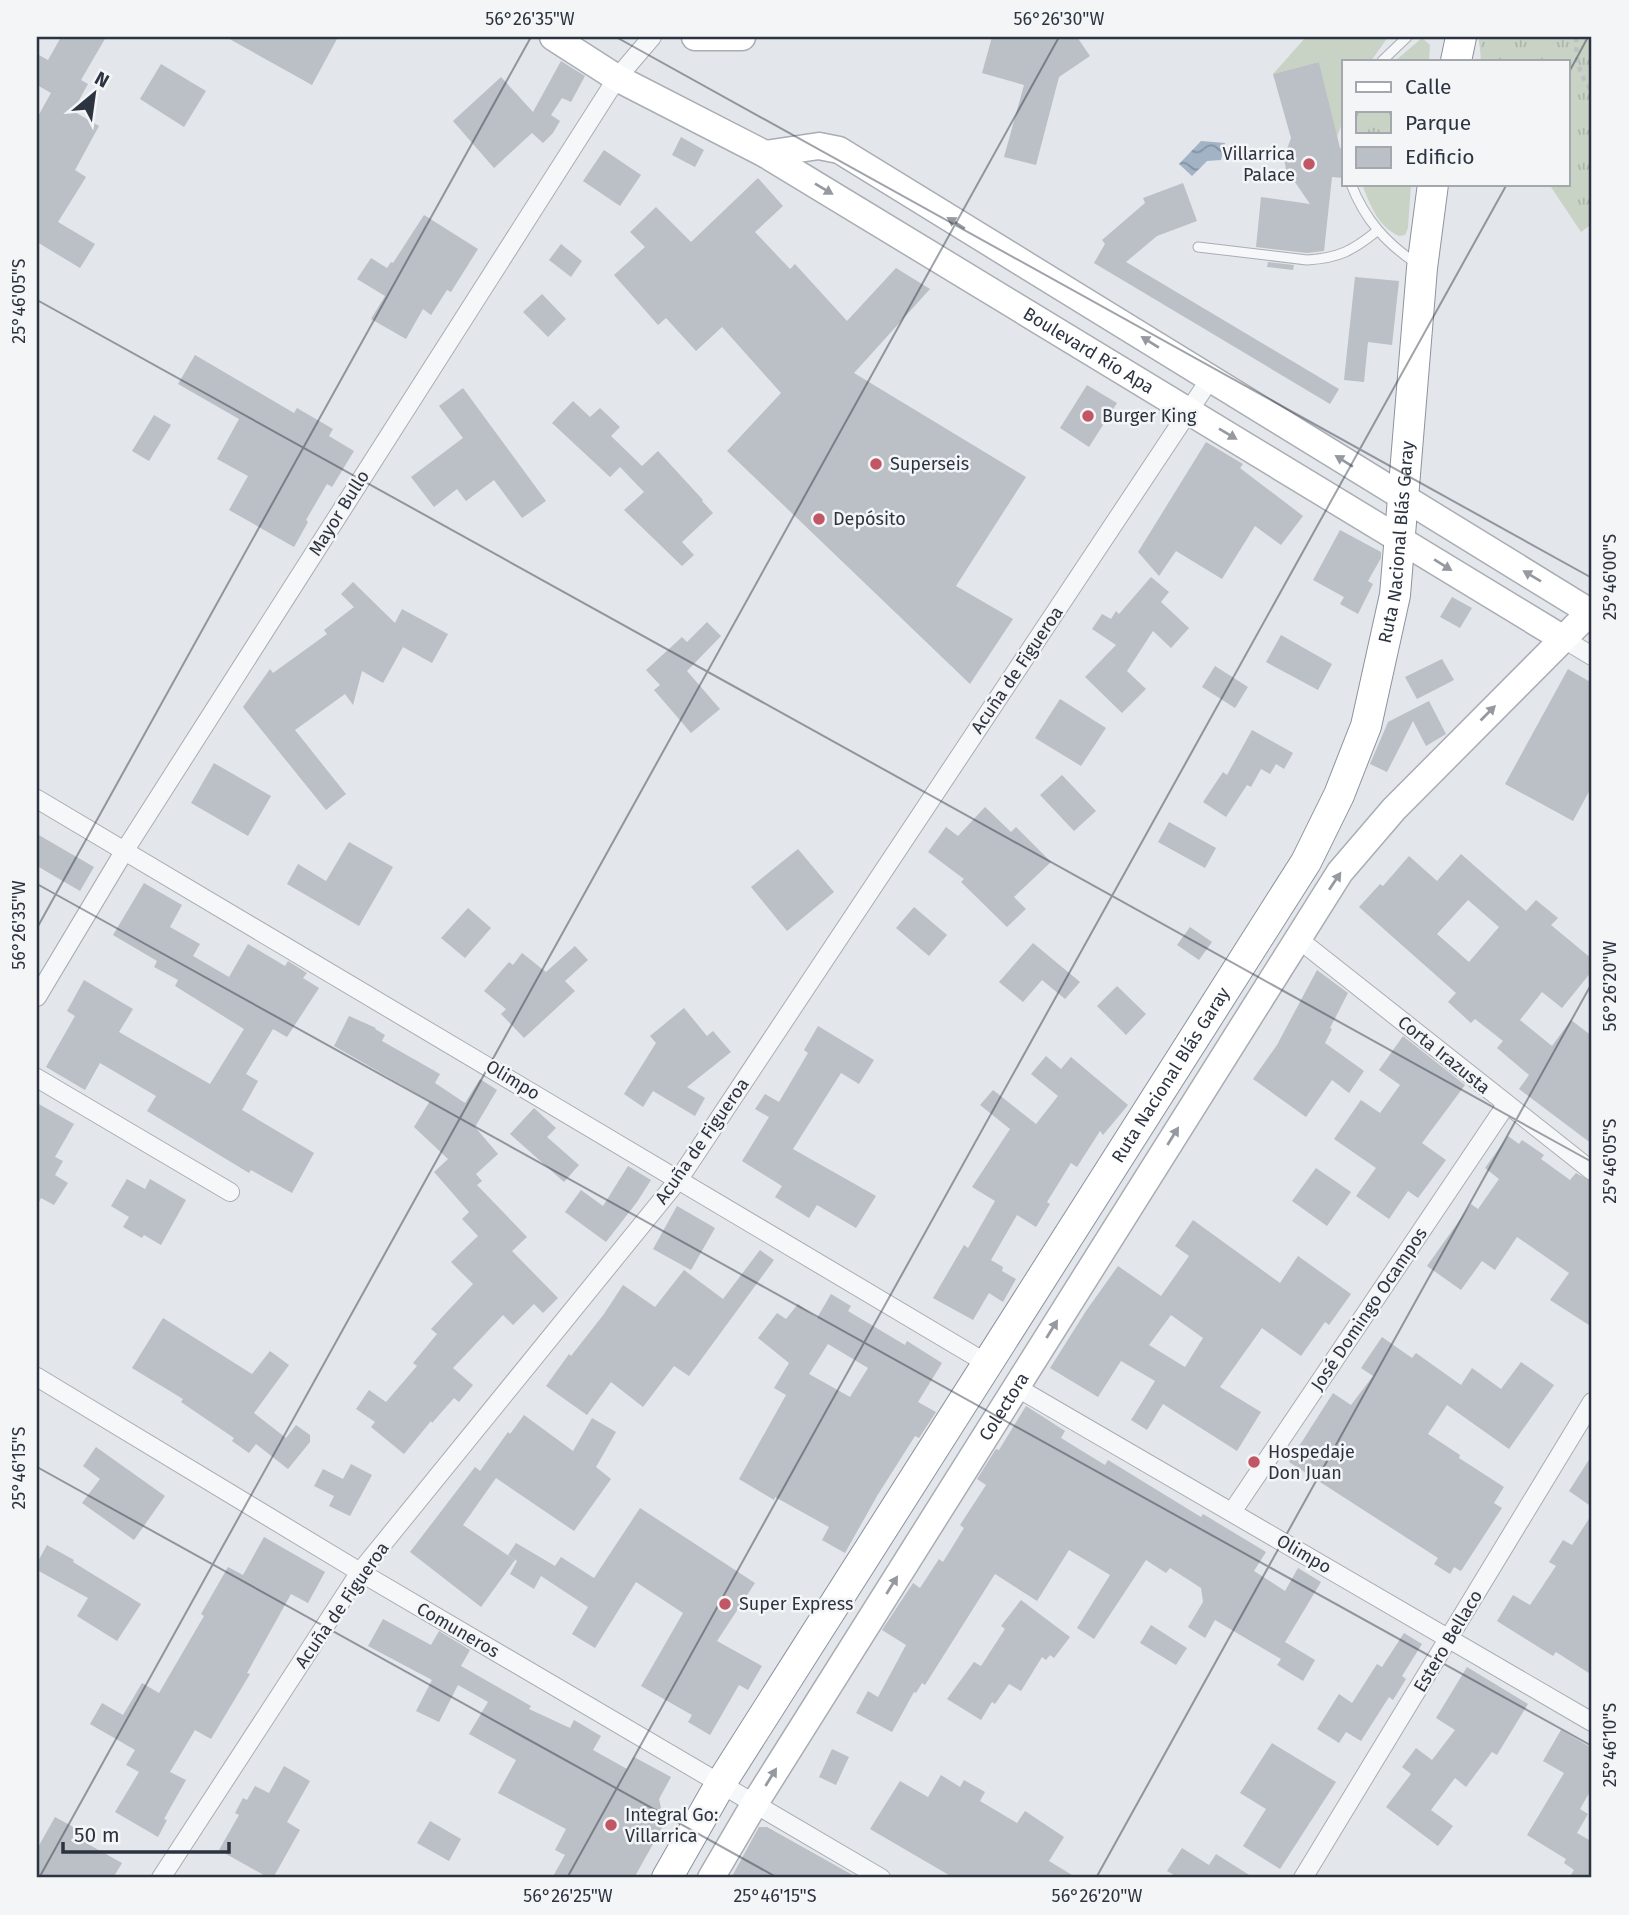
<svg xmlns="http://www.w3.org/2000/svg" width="1629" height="1915" font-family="'Fira Sans',sans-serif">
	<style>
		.park { fill: url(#park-tufts) }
		.garden { fill: #c9d3c5 }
		.water { fill: url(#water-waves) }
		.building { fill: #bbbfc6; fill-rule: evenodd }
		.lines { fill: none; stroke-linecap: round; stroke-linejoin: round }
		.service-casing { stroke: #a9adb4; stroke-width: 11 }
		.minor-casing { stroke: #a9adb4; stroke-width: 20 }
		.secondary-casing { stroke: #a9adb4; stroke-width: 29 }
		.trunk-casing { stroke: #8c939f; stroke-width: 32 }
		.path { stroke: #bec0c5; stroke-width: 4.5; stroke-dasharray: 5 5; stroke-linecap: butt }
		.service { stroke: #f6f7f9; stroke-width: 9 }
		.minor { stroke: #f6f7f9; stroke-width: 18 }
		.secondary { stroke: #fff; stroke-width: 26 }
		.trunk { stroke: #fff; stroke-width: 30 }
		.oneway { fill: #969aa0 }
		.ticks { fill: none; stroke: #2d3441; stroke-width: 2; stroke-opacity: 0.45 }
		.poi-dot { fill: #c15665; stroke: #f3f5f7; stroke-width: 2.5 }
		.labels { text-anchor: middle; stroke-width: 5; stroke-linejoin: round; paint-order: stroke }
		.poi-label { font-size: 18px; fill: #2d3441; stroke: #f3f5f7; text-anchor: start }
		.street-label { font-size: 18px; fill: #2d3441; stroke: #f3f5f7 }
		.neatline { fill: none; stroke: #2d3441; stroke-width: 2.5 }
		.ticks-label { font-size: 18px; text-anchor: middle; fill: #2d3441 }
	</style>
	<defs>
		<pattern id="park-tufts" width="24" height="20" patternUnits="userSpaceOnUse" patternTransform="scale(1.75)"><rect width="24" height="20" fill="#c9d3c5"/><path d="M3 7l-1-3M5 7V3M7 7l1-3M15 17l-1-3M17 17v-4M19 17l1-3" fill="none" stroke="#adb6aa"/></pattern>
		<pattern id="water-waves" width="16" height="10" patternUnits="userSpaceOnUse" patternTransform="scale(1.75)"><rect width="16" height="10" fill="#a2b3c6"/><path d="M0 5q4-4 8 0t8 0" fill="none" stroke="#8492a2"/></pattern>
	</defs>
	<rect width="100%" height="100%" fill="#e3e6ea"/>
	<path class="park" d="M1479,37h113v187l-11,8 -32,-48h19v-123h-87z"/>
	<path class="garden" d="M1306,37h82l-17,24h-27v57l-7,19 -18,-75 -46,12z
		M1422,38l8,7 -1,16h-34z
		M1362,184h49l-3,44 -3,7 -6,1c-22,-10 -29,-32 -37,-52z"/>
	<path class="water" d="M1201,141l24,2 -4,17 -14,1 -15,15 -13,-12z"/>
	<path class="building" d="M61,37h45l-25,43 7,4 -15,27 26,15 -24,44 11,7 -28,45 37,22 -15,24 -43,-26v-124l14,-25 -14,-8v-31l11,6z
		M226,37h112l-26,48z
		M992,37h85l13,19 -31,21 -23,88 -32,-8 20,-72 -42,-12z
		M561,61l24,15 -14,26 -9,-4 -11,17 9,6 -7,12 -10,10 -11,-10 -38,35 -41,-47 48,-44 32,35z
		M1319,62l21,86 4,1v29l-12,-1 -8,74 -17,2 -51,-6 5,-50 49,7 -24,-35 -2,-11 7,-20 -18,-64z
		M161,64l45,27 -22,36 -44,-28z
		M681,137l23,13 -9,17 -23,-12z
		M604,150l37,25 -21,31 -37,-25z
		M758,178l25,28 -28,26 35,37 5,-5 52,57 49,-53 34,21 -76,84 172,104 -70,109 57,33 -43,65 -243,-233 54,-58 -59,-66 -26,24 -30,-33 -8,7 -44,-50 31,-28 -15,-15 26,-25 35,35z
		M1183,183l14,38 -40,15 -31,26 213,127 -9,15 -236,-141 11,-19 -3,-4 43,-37 -2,-5z
		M424,215l54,34 -27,43 -4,-2 -16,25 -8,-6 -17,30 -35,-20 14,-23 -28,-17 14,-21 16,10 4,-6 2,1z
		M561,244l21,17 -11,16 -22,-17z
		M1268,262l26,3 -1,5 -26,-3z
		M1355,277l44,4 -7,64 -24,-3 -4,40 -20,-2z
		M542,294l24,25 -18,18 -25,-25z
		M195,355l99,58 3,-5 36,21 -4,7 25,15 -22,36 -5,-3 -21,36 2,2 -14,25 -65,-37 19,-34 -31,-17 22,-40 -61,-35z
		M1087,385l30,18 -28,44 -29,-19z
		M463,388l83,113 -24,17 -28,-38 -28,21 -9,-12 -23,18 -23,-30 52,-39 -24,-32z
		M573,401l17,16 10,-9 20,19 -9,9 31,30 16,-15 45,49 -1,1 11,12 -31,29 12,13 -12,11 -58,-56 20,-18 -24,-25 -10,10 -58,-54z
		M154,415l17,10 -22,36 -17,-10z
		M1206,442l37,22 -3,4 63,48 -22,29 -26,-19 -33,53 -46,-28 -17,25 -21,-24z
		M1340,530l41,22v6l-13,23 5,3 -15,30 -18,-10 4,-7 -31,-17z
		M1151,577l18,15 -8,10 28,26 -18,20 -18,-17 -26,40 19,18 -24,24 -37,-36 31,-32 -24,-16 10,-15 9,5 5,-8 3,3z
		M353,582l42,41 7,-14 46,25 -16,29 -29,-16 -20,36 -21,-12 -9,34 -8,-11 -50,36 51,64 -20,16 -83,-103 27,-38 3,4 54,-39 -3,-4 30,-23 -13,-13z
		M1452,597l20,11 -12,20 -20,-11z
		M707,622l14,14 -34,35 33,38 -29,24 -37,-43 6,-5 -14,-15 36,-33 5,5z
		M1281,635l51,29 -14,26 -52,-28z
		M1442,659l12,21 -37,19 -12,-22z
		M1215,666l33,21 -13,21 -33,-21z
		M1568,669l24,14v103l-19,35 -68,-37z
		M1060,699l46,29 -25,38 -46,-28z
		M1429,701l17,33 -20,12 -13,-25 -26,51 -17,-8 18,-42z
		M1252,730l41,23 -9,16 -8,-5 -6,10 -9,-5 -10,18 -4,-2 -21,32 -23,-15 20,-30 4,3z
		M214,763l57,33 -23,40 -57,-33z
		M1062,775l34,36 -22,20 -34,-36z
		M985,807l26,25 5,-5 35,35 -37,35 12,12 -19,18 -46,-45 3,-3 -36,-27 18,-25 12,9z
		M1169,822l47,26 -11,20 -47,-26z
		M37,834l57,33 -14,24 -43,-25z
		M349,842l44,25 -34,59 -72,-42 11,-20 28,17z
		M798,849l36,43 -47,39 -36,-44z
		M1461,854l65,57 10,-11 22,18 -7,7 41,34v12l-30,37 -20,-16 -22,28 32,26 19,-26 21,16v108l-73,-55 10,-14 -32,-27 6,-7 -28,-22 -4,4 -23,-21 8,-9 -97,-86 21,-23 3,2 26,-30 28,25zM1468,900l31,27 -30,35 -32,-28z
		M144,883l38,22 -12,22 30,17 -7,12 36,21 19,-33 37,22 3,-5 19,12 -4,5 16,10 -32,49 -14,-8 -27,45 12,7 -16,29 72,43 -22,40 -41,-23 -2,3 -102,-62 9,-15 -56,-33 -15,27 -39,-23 29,-51 -8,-5 17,-31 49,29 -14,23 91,52 34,-55 -69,-43 3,-6 -24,-13 3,-6 -44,-26z
		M914,907l33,28 -18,21 -33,-28z
		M468,908l23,20 -26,30 -24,-20z
		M1190,927l22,15 -13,18 -22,-15z
		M1033,943l47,39 -15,17 -23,-19 -19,22 -24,-20z
		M575,946l13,14 -23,21 10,10 -51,47 -23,-24 5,-5 -22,-18 25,-29 4,3 9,-12 24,19z
		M1317,970l31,23 -18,35 2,1 -7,14 39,28 -15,22 -17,-13 -26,37 -53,-38 24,-34z
		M1117,986l29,28 -20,21 -29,-29z
		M684,1008l23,28 6,-5 18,21 -44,35 18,11 -10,18 -42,-25 -10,16 -19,-13 32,-51 -6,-7z
		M349,1016l27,12 -1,1 10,6 -3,6 58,33 -5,9 30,20 15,-24 17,11 -22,37 23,27 -22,20 6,7 -5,4 50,52 -15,14 46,47 -15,15 -9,-9 -21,21 -10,-10 -50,53 20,17 -14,17 -5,-4 -22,25 -1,-2 -27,33 -33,-27 4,-5 -19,-13 13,-19 17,12 31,-36 -4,-3 24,-29 -6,-5 42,-45 -22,-22 27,-26 -16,-17 7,-7 -35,-40 14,-13 -34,-32 16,-26 -96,-55z
		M818,1026l56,34 -15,24 -18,-11 -48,76 83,47 -20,32 -39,-23 -8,13 -34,-21 7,-11 -40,-25 27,-44 -14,-8 10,-15 14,8 29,-49 -4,-3z
		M1403,1036l62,49 -43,58 24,17 -28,38 -10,-7 -19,28 -33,-23 20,-28 -42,-29 27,-39 19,13 20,-28 -21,-15z
		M1046,1056l15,13 10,-12 57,48 -25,30 -3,-4 -23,36 -6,-4 -24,39 3,2 -14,23 -19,-12 -26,45 12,7 -1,4 14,8 -13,23 -14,-9 -16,27 -40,-22 31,-53 4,3 27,-47 -23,-14 38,-58 -30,-24 13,-15 43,34 22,-28 -27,-22z
		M37,1103l37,21 -19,33 8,4 -8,14 13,8 -14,22 -13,-7 -4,8z
		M534,1108l22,20 -9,9 32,28 -15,17 -54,-48z
		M1508,1136l11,8 3,-4 22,15 -3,4 29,21 6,-7 16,9v145l-42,-27 19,-27 -52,-36 -22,33 -13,-9 -21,29 -34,-24 44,-62 7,5 21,-30 -14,-11z
		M628,1166l23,14 -14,22 -31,40 -41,-30 16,-22 22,16z
		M1316,1168l35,24 -24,34 -35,-25z
		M127,1179l18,10 5,-10 36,21 -25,45 -17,-10 -2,3 -19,-11 6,-10 -18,-11z
		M677,1206l38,22 -24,42 -38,-21z
		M1193,1220l87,63 18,-27 53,38 -22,31 -4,-3 -24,34 -39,-28 -42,59 41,25 -24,39 -74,-47 -16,26 -16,-10 24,-39 -34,-20 -23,36 -48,-29 36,-57 32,-45 43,30 28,-40 -14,-10zM1171,1315l32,23 -18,29 -36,-22z
		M760,1250l14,10 -85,116 -15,-10 -31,41 -32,-25 -24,33 -41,-29 23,-32 2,2 33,-42 19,-29 32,22 29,-37 39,29z
		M831,1294l20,12 -3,5 57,34 2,-4 35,22 -24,39 18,10 -17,26 -4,-2 -38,60 -32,57 -23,-13 7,-13 -54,-30 -1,3 -35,-21 47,-84 -12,-7 15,-25 -31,-25 19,-25 9,6 12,-15 19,14zM828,1344l40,24 -18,29 -41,-23z
		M163,1318l89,56 18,-23 19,14 -35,48 32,25 10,-13 14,10v7l-22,27 -32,-25 -7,9 -17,-12 2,-3 -53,-36 2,-3 -51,-31z
		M1382,1337l30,21 4,-5 45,32 11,-17 29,21 20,-27 33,23 -45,64 -62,-44 -19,29 32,21 -1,3 45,29 -10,16 8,5 -41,63 -7,-4 -4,7 -16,-10 4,-6 -149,-96 44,-69 18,12 22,-29 -12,-8z
		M1026,1406l39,25 -4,7 44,27 3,-5 93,57 2,-3 63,38 -12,19 31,20 13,-23 23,14 -36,60 30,18 -12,21 -26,-16 4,-6 -66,-39 -10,18 -17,-11 15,-25 -2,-14 -31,-20 -4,5 -20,-13 -52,79 -17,-11 33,-53 -41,-25 -32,51 -42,-27 -70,111 -3,-2 -6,10 -2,-1 -22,40 -36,-19 12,-22 10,6 28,-52 -24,-15 31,-47 7,5 19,-29 4,3 21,-34 -4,-3 26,-40 -9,-6 19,-30 3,1z
		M524,1415l49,36 19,-33 24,14 -20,35 15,12 -37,52 -78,-53 -33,47 52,35 -34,47 -71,-55 65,-85 5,4 28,-39 2,2z
		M96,1447l69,49 -31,44 -52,-37 18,-24 -17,-13z
		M1592,1455v52l-23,-16z
		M351,1464l21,11 -22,41 -21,-10 5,-10 -20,-10 9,-17 20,10z
		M640,1508l115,75 -38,58 45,25 -14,24 -9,-5 -29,50 -22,-13 4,-7 -51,-29 42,-73 -47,-31 -41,66 -23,-14 16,-27 -47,-31 -7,13 -24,-15 7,-13 -9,-6 8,-12 39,23 6,-9 33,21z
		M1592,1514v161l-36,-23 -3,4 -56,-35 16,-26 17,10 26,-39 -7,-4 14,-22 9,5z
		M264,1537l61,35 -17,31 -17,-9 -44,79 3,1 -39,65 -16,-9 -25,42 16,8 -22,39 3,1 -9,17 -43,-25 24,-40 -13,-7 9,-15 -45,-26 12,-21 21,12 19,-32 17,10 45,-77 -3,-2 27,-47 15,8z
		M47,1545l27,15 -1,2 68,42 -24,37 -40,-25 11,-18 -51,-28v-7z
		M1021,1600l49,37 -16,21 -4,-3 -4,5 -4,-3 -21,34 -12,-7 -14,20 -3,-2 -11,18 -34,-21 27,-37 7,4 24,-37 -4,-3z
		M383,1619l48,26 8,-14 31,19 -9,16 70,40 -2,3 41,19 4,-8 27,16 -8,14 34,19 7,-12 37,20 -12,22 4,18 4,2 -33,59h-82l13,-23 -10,-5 11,-21 -68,-36 18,-33 -47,-26 19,-32 -30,-17 -19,37 -23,-11 16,-31 -64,-34z
		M1151,1625l36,23 -11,17 -36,-22z
		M1404,1633l18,11 -20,32 4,3 -13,21 -4,-3 -28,44 -15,-9 -7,11 -22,-14 22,-35 13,9 25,-39 5,3z
		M1467,1667l61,37 -31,51 -5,-3 -26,35 -11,-9 -24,32 22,16 -15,20 -52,-39 25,-33 -9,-7 14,-19 16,12 23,-30 -19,-12z
		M1561,1730l31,18v40l-12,21 8,5 -11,19 14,8 1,-1v38h-23l5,-8 -10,-7 2,-4 -39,-24 37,-62 -21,-12z
		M1272,1743l64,39 -56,87 -37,-23 23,-37 -26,-16z
		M832,1749l17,8 -13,28 -17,-8z
		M284,1766l26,15 -23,41 13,8 -27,48h-4l-50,-28 20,-35 -4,-2 8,-15 4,2 8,-14 14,7z
		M941,1775l19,12 4,-7 21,12 -5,9 37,22 8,-12 39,26 -15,24 28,17h-123l-84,-49 30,-48 28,16z
		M55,1817l35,19 -4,7 36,20 -9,15h-76v-29z
		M430,1821l31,18 -12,22 -32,-18z
		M759,1827h8l91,51h-127z
		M1182,1848l27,17 7,-11 38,24h-75l-12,-7z"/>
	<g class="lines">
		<defs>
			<path id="service" d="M1382,61l25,-24
				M1351,184c14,36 35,59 66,80
				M1198,247l109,13c32,-2 45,-9 70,-29"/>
			<path id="minor" d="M1562,638l30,18
				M37,799l951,565
				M1297,938l295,233
				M37,997l88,-147 492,-772 35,-41
				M37,1078l193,114
				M37,1377l323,195 521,306
				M1016,1387l576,335
				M1232,1512l274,-407
				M161,1878l199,-306 319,-393 531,-800
				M1303,1878l289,-476"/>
			<g id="secondary">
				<path id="s1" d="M553,37l64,41 148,76 797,484"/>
				<path d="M695,37h47"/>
				<path id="s2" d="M711,1878l44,-75 585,-931 54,-63 196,-197 -751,-462 -20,-4 -54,8"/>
			</g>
			<g id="trunk">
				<path d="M1456,61l5,-24"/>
				<path id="s3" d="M667,1878l54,-95 585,-921 33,-67 27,-69 29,-131 27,-327 11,-84"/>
			</g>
		</defs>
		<use href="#service" class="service-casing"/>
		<use href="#minor" class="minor-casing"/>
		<use href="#secondary" class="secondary-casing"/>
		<use href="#trunk" class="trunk-casing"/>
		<path class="path" d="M1576,37c0,22 2,37 16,54"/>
		<use href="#service" class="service"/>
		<use href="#minor" class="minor"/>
		<use href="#secondary" class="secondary"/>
		<use href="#trunk" class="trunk"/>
	</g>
	<defs><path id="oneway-solid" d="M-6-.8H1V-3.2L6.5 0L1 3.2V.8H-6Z" transform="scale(1.75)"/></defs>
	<g class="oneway">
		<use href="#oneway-solid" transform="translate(824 189) rotate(31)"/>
		<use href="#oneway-solid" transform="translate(956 223) rotate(-148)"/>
		<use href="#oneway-solid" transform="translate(1150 342) rotate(-148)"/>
		<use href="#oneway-solid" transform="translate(1228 434) rotate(31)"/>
		<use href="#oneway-solid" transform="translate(1344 461) rotate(-148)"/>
		<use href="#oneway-solid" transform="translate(1443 565) rotate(32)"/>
		<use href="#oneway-solid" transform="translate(1532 576) rotate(-149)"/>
		<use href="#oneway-solid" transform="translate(1488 713) rotate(-45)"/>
		<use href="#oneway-solid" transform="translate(1335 881) rotate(-56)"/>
		<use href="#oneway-solid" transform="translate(1173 1136) rotate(-58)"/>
		<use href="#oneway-solid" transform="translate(1052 1329) rotate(-58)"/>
		<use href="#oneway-solid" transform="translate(892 1585) rotate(-58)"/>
		<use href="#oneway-solid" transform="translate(771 1777) rotate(-58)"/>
	</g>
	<path class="ticks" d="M616,37l976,541M1568,74l20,-37M37,300l1555,862M37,884l1555,862M37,928l494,-891M37,1467l741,411M39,1878l1020,-1841M567,1878l940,-1694M1096,1878l496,-895"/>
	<g class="poi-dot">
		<circle cx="1309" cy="164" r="7"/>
		<circle cx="1088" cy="416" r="7"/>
		<circle cx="876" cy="464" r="7"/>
		<circle cx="819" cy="519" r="7"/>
		<circle cx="1254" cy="1462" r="7"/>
		<circle cx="725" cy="1604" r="7"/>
		<circle cx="611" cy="1825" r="7"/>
	</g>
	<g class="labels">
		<g class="poi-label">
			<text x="1295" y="160" text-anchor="end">Villarrica<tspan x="1295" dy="21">Palace</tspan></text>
			<text x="1102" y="422">Burger King</text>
			<text x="890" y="470">Superseis</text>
			<text x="833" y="525">Depósito</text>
			<text x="1268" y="1458">Hospedaje<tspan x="1268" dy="21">Don Juan</tspan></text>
			<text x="739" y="1610">Super Express</text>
			<text x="625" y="1821">Integral Go:<tspan x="625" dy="21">Villarrica</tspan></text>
		</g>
		<g class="street-label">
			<text dy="6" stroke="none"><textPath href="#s1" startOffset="621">Boulevard Río Apa</textPath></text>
			<text transform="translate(339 513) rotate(-58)" y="6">Mayor Bullo</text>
			<text dy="6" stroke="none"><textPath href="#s3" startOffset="1536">Ruta Nacional Blás Garay</textPath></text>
			<text transform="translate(1017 670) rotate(-56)" y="6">Acuña de Figueroa</text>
			<text transform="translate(1444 1055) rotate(39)" y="6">Corta Irazusta</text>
			<text dy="6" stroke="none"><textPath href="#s3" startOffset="948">Ruta Nacional Blás Garay</textPath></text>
			<text transform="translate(513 1080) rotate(31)" y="6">Olimpo</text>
			<text transform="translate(702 1141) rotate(-55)" y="6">Acuña de Figueroa</text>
			<text transform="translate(1369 1309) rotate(-56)" y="6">José Domingo Ocampos</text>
			<text dy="6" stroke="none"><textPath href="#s2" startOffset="555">Colectora</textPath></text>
			<text transform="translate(1304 1554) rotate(30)" y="6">Olimpo</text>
			<text transform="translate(342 1605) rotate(-55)" y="6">Acuña de Figueroa</text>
			<text transform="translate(458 1630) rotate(30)" y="6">Comuneros</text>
			<text transform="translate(1448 1641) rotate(-59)" y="6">Estero Bellaco</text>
		</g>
	</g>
	<rect width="1629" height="1915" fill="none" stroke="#f3f5f7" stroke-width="77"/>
	<rect x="1342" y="60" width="228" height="126" fill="#f3f5f7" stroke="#a4a8ae" stroke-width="2"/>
	<rect x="1356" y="82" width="35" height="10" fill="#ffffff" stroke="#a4a8ae" stroke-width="2"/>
	<text x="1405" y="94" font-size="21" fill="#2d3441">Calle</text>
	<rect x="1356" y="112" width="35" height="21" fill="url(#park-tufts)" stroke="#a4a8ae" stroke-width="2"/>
	<text x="1405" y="130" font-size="21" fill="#2d3441">Parque</text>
	<rect x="1356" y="147" width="35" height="21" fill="#bbbfc6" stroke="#a4a8ae" stroke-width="2"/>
	<text x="1405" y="164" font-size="21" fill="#2d3441">Edificio</text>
	<g transform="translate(94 94) rotate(29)" stroke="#f3f5f7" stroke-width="5" paint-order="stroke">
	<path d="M0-5L12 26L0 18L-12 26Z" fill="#2d3441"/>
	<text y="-10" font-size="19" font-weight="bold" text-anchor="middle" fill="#2d3441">N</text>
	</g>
	<path d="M63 1842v10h166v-10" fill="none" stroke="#2d3441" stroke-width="3.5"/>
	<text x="74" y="1842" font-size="21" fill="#2d3441" stroke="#f3f5f7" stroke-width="5" paint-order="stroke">50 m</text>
	<rect x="38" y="38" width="1552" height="1838" class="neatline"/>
	<g class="ticks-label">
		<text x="530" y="25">56°26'35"W</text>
		<text x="1059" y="25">56°26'30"W</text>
		<text transform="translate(19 301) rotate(-90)" y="6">25°46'05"S</text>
		<text transform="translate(1610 577) rotate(-90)" y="6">25°46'00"S</text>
		<text transform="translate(19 925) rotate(-90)" y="6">56°26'35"W</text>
		<text transform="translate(1610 986) rotate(-90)" y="6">56°26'20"W</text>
		<text transform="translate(1610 1161) rotate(-90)" y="6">25°46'05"S</text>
		<text transform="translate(19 1468) rotate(-90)" y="6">25°46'15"S</text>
		<text transform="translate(1610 1745) rotate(-90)" y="6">25°46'10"S</text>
		<text x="568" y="1902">56°26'25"W</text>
		<text x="775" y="1902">25°46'15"S</text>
		<text x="1097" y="1902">56°26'20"W</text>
	</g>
</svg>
